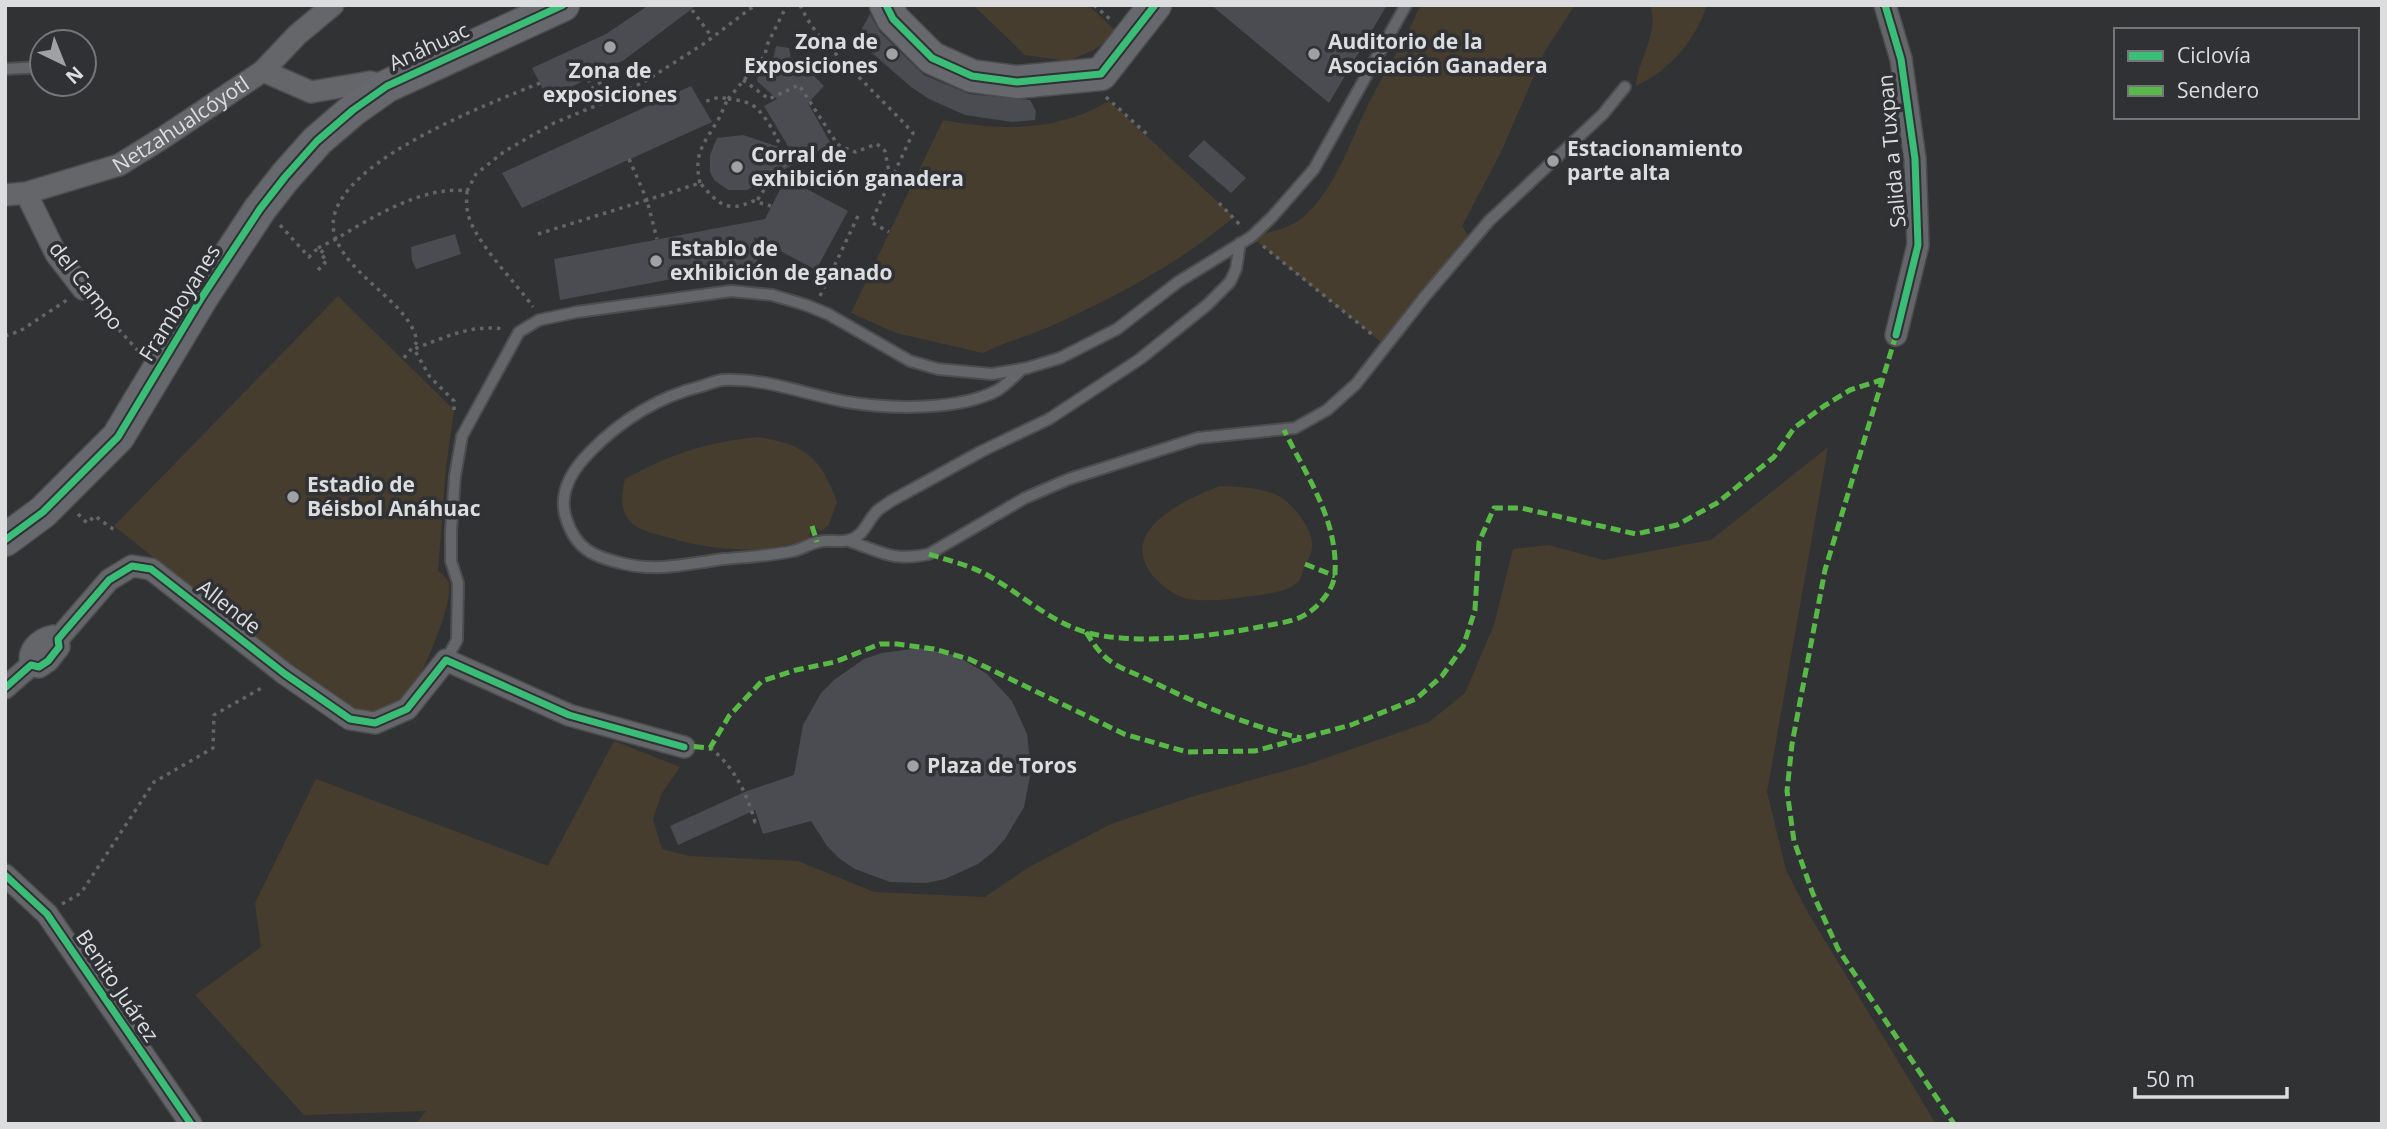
<svg xmlns="http://www.w3.org/2000/svg" width="2387" height="1129" font-family="'Open Sans',sans-serif">
	<style>
		.green { fill: #473d2e }
		.building { fill: #4b4c52 }
		.lines { fill: none; stroke-linecap: round; stroke-linejoin: round }
		.lane-casing { stroke: #4d4d4f; stroke-width: 14 }
		.street-casing { stroke: #4d4d4f; stroke-width: 24 }
		.secondary-casing { stroke: #4d4d4f; stroke-width: 35 }
		.path { stroke: #646568; stroke-width: 3.5; stroke-dasharray: 3.5 5; stroke-linecap: butt }
		.lane { stroke: #65666a; stroke-width: 10 }
		.street { stroke: #65666a; stroke-width: 21 }
		.secondary { stroke: #67686d; stroke-width: 32 }
		.quiet { stroke: #58b947; stroke-width: 5; stroke-dasharray: 10 5; stroke-linecap: butt }
		.cycleway-casing { stroke: #303135; stroke-width: 11 }
		.cycleway { stroke: #3abd76; stroke-width: 7 }
		.poi-dot { fill: #a0a1a3; stroke: #303135; stroke-width: 2.5 }
		.labels { text-anchor: middle; stroke-width: 7; stroke-linejoin: round; paint-order: stroke }
		.poi-label { font-size: 21px; font-weight: bold; fill: #dcdddf; stroke: #303135; text-anchor: start }
		.street-label { font-size: 21px; fill: #dcdddf; stroke: #303135 }
	</style>
	<rect width="100%" height="100%" fill="#313234"/>
	<path class="green" d="M973,5h115l29,27 -23,18 -26,11 -43,-6z
		M1420,5h155l-30,46 -45,103 -38,72 6,9 4,18 -17,7 -69,86 -135,-109c15,-4 37,-8 50,-18 37,-31 50,-83 72,-124 16,-31 35,-58 47,-90z
		M1650,5h57c-12,36 -37,65 -71,81 2,-27 24,-54 14,-81z
		M1109,101l125,116c-45,38 -98,69 -151,94 -16,8 -33,16 -50,22 -17,7 -33,11 -50,20l-87,-20 -45,-20 92,-193c58,11 114,12 166,-19z
		M338,296l116,114 -8,57 -8,104c4,3 9,7 11,12 5,17 -23,83 -33,99 -8,12 -23,25 -38,30 -9,3 -23,-1 -33,-2l-231,-184z
		M758,437c48,8 62,19 79,65l-9,24 -7,5 -9,-5 -3,12c-46,19 -100,12 -146,-2 -12,-3 -30,-7 -37,-20 -6,-13 -4,-24 -1,-37 45,-25 82,-37 133,-42z
		M1828,447l-61,345 19,78 21,41 129,213h-1520l10,-13 -122,4 -109,-120 66,-48 -6,-44 61,-124 232,87 66,-125 66,26 -18,26 -9,26 9,30 27,7 109,5 76,31 111,5 44,-30 82,-43 80,-27 118,-33 120,-42 36,-29 29,-68 19,-76 36,-4 54,15 108,-20z
		M1220,486c19,1 45,1 62,12 13,9 32,33 30,49 0,6 -5,15 -8,20 -1,4 -3,12 -6,15 -10,10 -32,12 -46,14 -20,3 -43,6 -64,3 -12,-2 -27,-14 -35,-23 -37,-46 33,-77 67,-90z"/>
	<path class="building" d="M649,5h48l-73,55 -76,39 -16,-31 74,-34z
		M1211,5h176l-58,98z
		M870,14l10,18 44,43 45,19 61,6 6,11 -1,9 -23,2 -47,-7 -36,-16 -18,-12 -55,-48z
		M776,46l13,2 3,15 8,-1 24,24 -16,17 23,41 -84,46h-19l-14,-10 -4,-8v-17l7,-17 26,-3 48,16 -27,-45 13,-7 -20,-18 4,-16 12,-5z
		M691,86l21,36 -190,86 -20,-35z
		M1204,140l42,38 -15,15 -43,-37z
		M786,178l62,33 -32,59 -62,-33 4,26 -198,37 -6,-41 211,-40z
		M455,234l6,20 -45,15 -4,-9 -1,-13z
		M919,648l36,7 32,19 25,27 15,33 4,37 -7,36 -19,32 -12,13 -15,12 -33,15 -18,4 -37,-1 -35,-13 -15,-10 -13,-13 -16,-25 -48,13 -8,-24 -77,35 -8,-19 77,-35 47,-16 9,-50 18,-32 13,-13 30,-21 18,-6z"/>
	<g class="lines">
		<defs>
			<path id="lane" d="M5,69l37,-2
				M1022,369c-7,7 -15,15 -24,21 -39,21 -108,19 -151,12 -45,-8 -78,-24 -125,-22 -6,1 -14,4 -20,6 -44,11 -81,34 -112,66 -18,18 -32,41 -24,66 10,32 28,39 59,46 33,8 66,-1 99,-5 23,-2 46,-3 69,-8 9,-2 16,-7 25,-9 10,-3 21,1 31,-2 15,-3 19,-21 29,-30 4,-3 9,-6 13,-9l91,-50 67,-32 91,-60 67,-54 23,-23 6,-13 4,-26
				M849,541c33,11 43,21 80,13l96,-56 44,-19 129,-41 97,-10 32,-18 29,-26 70,-89 63,-74 114,-107 22,-27
				M446,660l11,-20 1,-57 -7,-22v-30l4,-55 7,-40 57,-104 20,-12 38,-8 154,-21 41,4 34,10 22,9 82,47 28,8 54,5 35,-6 33,-10 57,-29 61,-47 73,-45 21,-20 42,-48 92,-164"/>
			<g id="street">
				<path d="M1885,5l16,54 14,100 3,86 -22,90"/>
				<path d="M263,71l48,21 59,-10 17,4"/>
				<path d="M26,193l30,61 27,35"/>
				<path id="s1" d="M5,195l21,-2 93,-28 42,-26 102,-68 34,-36 36,-30"/>
				<path d="M31,665c-4,-14 7,-26 22,-29l5,3"/>
				<path d="M5,688l26,-23 8,2 9,-6 11,-14 -1,-8 51,-59 23,-14 19,3 134,105 65,45 25,4 32,-14 39,-49 123,55 115,32"/>
				<path d="M5,875l42,39 144,210"/>
			</g>
			<path id="secondary" d="M886,5l7,14 39,39 40,18 45,6 84,-8 54,-69
				M5,540l38,-28 75,-75 84,-140 58,-88 25,-32 32,-36 36,-31 34,-24 176,-81"/>
		</defs>
		<use href="#lane" class="lane-casing"/>
		<use href="#street" class="street-casing"/>
		<use href="#secondary" class="secondary-casing"/>
		<path class="path" d="M800,5c14,30 33,46 56,69 19,20 39,39 57,59l-42,89 18,10
			M1094,5l17,15
			M692,10l20,27
			M588,79l4,9 8,-5 5,19
			M743,80l26,19 30,-14 37,57 4,4 15,6 22,-8 8,7 4,21 5,4
			M540,83c-46,19 -232,87 -204,156 36,-22 89,-54 131,-48l9,-17 29,-23 49,-28 51,-21 42,-22 58,-37 50,-38
			M1106,97l43,39
			M728,99c9,1 19,2 27,8 14,12 25,36 31,54 -8,14 -21,25 -29,40
			M728,99l37,-44 2,-10 20,-40
			M629,159l18,41 53,-17c17,19 26,31 53,18l18,5
			M700,183c-7,-30 4,-39 18,-63 4,-7 6,-14 10,-21l-8,-2 -17,5
			M467,191c0,5 -1,11 0,17 2,29 49,74 66,99
			M1219,203l23,24
			M280,225l29,32 9,-9 8,7 -5,4 4,4 -9,9
			M538,234l109,-34 10,39
			M1263,246l111,90
			M318,248l18,-9c16,40 75,65 81,103l-14,17
			M716,271l1,8
			M820,296l38,-80
			M96,304l44,49
			M5,336l15,-5 47,-31
			M454,410v-9l-24,-24 -16,-28c29,-11 57,-25 89,-20
			M78,514l9,9 8,-7 22,16
			M710,748c24,18 37,46 45,74l4,-1
			M62,904l19,-11 73,-111 59,-34 1,-33 51,-29"/>
		<use href="#lane" class="lane"/>
		<use href="#street" class="street"/>
		<use href="#secondary" class="secondary"/>
		<path class="quiet" d="M1896,335l-71,235 -33,174 -5,47 7,50 19,53 25,55 116,175
			M812,526l5,16
			M929,554c20,7 41,11 60,22 32,18 60,45 96,56 48,14 131,4 179,-6 12,-2 26,-4 37,-9 15,-7 33,-26 34,-44 3,-53 -29,-98 -51,-143
			M1305,564l30,12
			M1086,632c7,11 13,21 24,29 11,8 26,13 39,19 48,24 99,46 152,58
			M679,745l31,3 19,-32 33,-35 34,-11 39,-8 45,-18h17l37,5 35,10 155,75 63,18 68,-1 96,-26 65,-26 26,-23 21,-29 12,-37 4,-68 15,-34h27l115,26 41,-9 40,-22 57,-46 20,-29 30,-22 26,-16 31,-10"/>
		<defs>
			<path id="cycleway" d="M886,5l7,14 39,39 40,18 45,6 84,-8 54,-69
				M1885,5l16,54 14,100 3,86 -22,90
				M5,540l38,-28 75,-75 84,-140 58,-88 25,-32 32,-36 36,-31 34,-24 176,-81
				M5,688l26,-23 8,2 9,-6 11,-14 -1,-8 51,-59 23,-14 19,3 134,105 65,45 25,4 32,-14 39,-49 123,55 115,32
				M5,875l42,39 144,210"/>
		</defs>
		<use href="#cycleway" class="cycleway-casing"/>
		<use href="#cycleway" class="cycleway"/>
	</g>
	<g class="poi-dot">
		<circle cx="610" cy="47" r="7"/>
		<circle cx="892" cy="54" r="7"/>
		<circle cx="1314" cy="54" r="7"/>
		<circle cx="1553" cy="161" r="7"/>
		<circle cx="737" cy="167" r="7"/>
		<circle cx="656" cy="261" r="7"/>
		<circle cx="293" cy="497" r="7"/>
		<circle cx="913" cy="766" r="7"/>
	</g>
	<g class="labels">
		<g class="poi-label">
			<text x="878" y="49" text-anchor="end">Zona de<tspan x="878" dy="24">Exposiciones</tspan></text>
			<text x="1328" y="49">Auditorio de la<tspan x="1328" dy="24">Asociación Ganadera</tspan></text>
			<text x="610" y="78" text-anchor="middle">Zona de<tspan x="610" dy="24">exposiciones</tspan></text>
			<text x="1567" y="156">Estacionamiento<tspan x="1567" dy="24">parte alta</tspan></text>
			<text x="751" y="162">Corral de<tspan x="751" dy="24">exhibición ganadera</tspan></text>
			<text x="670" y="256">Establo de<tspan x="670" dy="24">exhibición de ganado</tspan></text>
			<text x="307" y="492">Estadio de<tspan x="307" dy="24">Béisbol Anáhuac</tspan></text>
			<text x="927" y="773">Plaza de Toros</text>
		</g>
		<g class="street-label">
			<text transform="translate(429 47) rotate(-25)" y="7">Anáhuac</text>
			<text dy="7" stroke="none"><textPath href="#s1" startOffset="192">Netzahualcóyotl</textPath></text>
			<text transform="translate(1892 151) rotate(-95)" y="7">Salida a Tuxpan</text>
			<text transform="translate(86 286) rotate(52)" y="7">del Campo</text>
			<text transform="translate(180 303) rotate(-58)" y="7">Framboyanes</text>
			<text transform="translate(229 607) rotate(38)" y="7">Allende</text>
			<text transform="translate(117 986) rotate(56)" y="7">Benito Juárez</text>
		</g>
	</g>
	<rect width="2387" height="1129" fill="none" stroke="#dcdddf" stroke-width="14"/>
	<rect x="2114" y="28" width="245" height="91" fill="#303135" stroke="#757679" stroke-width="2"/>
	<rect x="2128" y="51" width="35" height="10" fill="#3abd76" stroke="#757679" stroke-width="2"/>
	<text x="2177" y="63" font-size="21" fill="#dcdddf">Ciclovía</text>
	<rect x="2128" y="86" width="35" height="10" fill="#58b947" stroke="#757679" stroke-width="2"/>
	<text x="2177" y="98" font-size="21" fill="#dcdddf">Sendero</text>
	<g transform="translate(63 63) rotate(137)"><circle r="33" fill="#303135" stroke="#757679" stroke-width="2"/>
	<path d="M0-5L12 26L0 18L-12 26Z" fill="#a0a1a3"/>
	<text y="-10" font-size="19" font-weight="bold" text-anchor="middle" fill="#dcdddf">N</text>
	</g>
	<path d="M2135 1087v10h152v-10" fill="none" stroke="#dcdddf" stroke-width="3.5"/>
	<text x="2146" y="1087" font-size="21" fill="#dcdddf" stroke="#303135" stroke-width="5" paint-order="stroke">50 m</text>
</svg>
